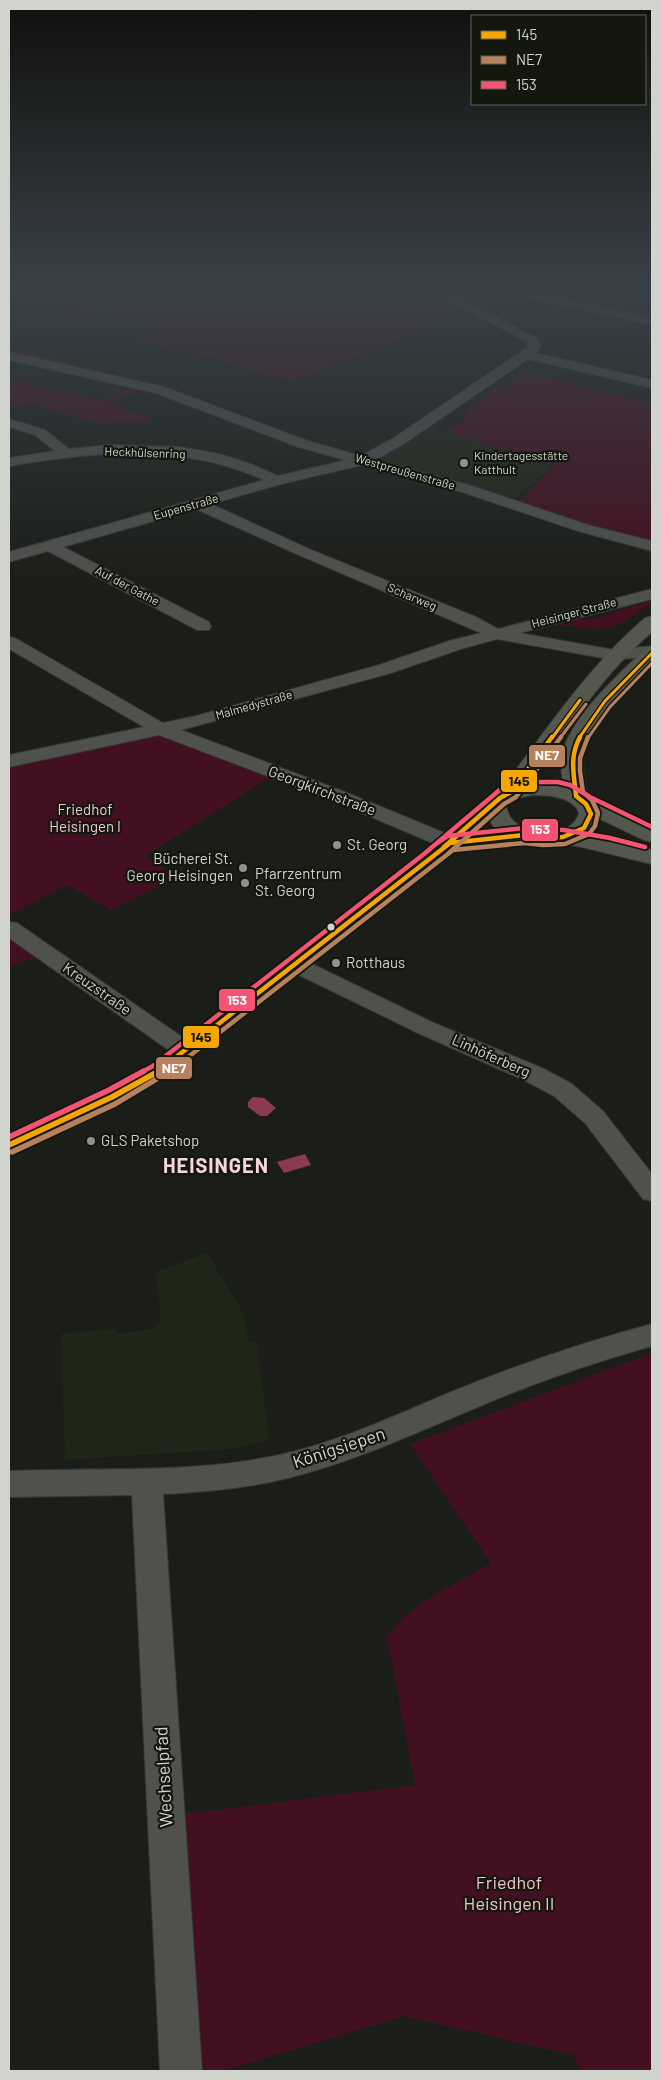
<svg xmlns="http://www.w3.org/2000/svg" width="661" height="2080" font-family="Barlow,sans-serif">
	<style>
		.built { fill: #202617 }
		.green { fill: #431021 }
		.water { fill: #8b3b51 }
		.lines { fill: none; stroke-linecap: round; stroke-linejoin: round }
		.minor-casing { stroke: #363834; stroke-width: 2 }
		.major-casing { stroke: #363834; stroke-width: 2 }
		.minor { fill: #4e514c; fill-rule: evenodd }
		.major { fill: #54574e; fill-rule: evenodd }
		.bus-1-far2-casing { stroke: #13170d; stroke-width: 5.5 }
		.bus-1-far1-casing { stroke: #13170d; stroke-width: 8 }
		.bus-1-casing { stroke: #13170d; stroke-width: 9 }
		.bus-2-far2-casing { stroke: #13170d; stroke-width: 5.5 }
		.bus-2-far1-casing { stroke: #13170d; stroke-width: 8 }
		.bus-2-casing { stroke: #13170d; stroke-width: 9 }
		.bus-3-far1-casing { stroke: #13170d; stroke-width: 8 }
		.bus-3-casing { stroke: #13170d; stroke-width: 9 }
		.bus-1-far2 { stroke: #f7a600; stroke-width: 3 }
		.bus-1-far1 { stroke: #f7a600; stroke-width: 4.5 }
		.bus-1 { stroke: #f7a600; stroke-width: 5.5 }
		.bus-2-far2 { stroke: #b6815c; stroke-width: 3 }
		.bus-2-far1 { stroke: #b6815c; stroke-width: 4.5 }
		.bus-2 { stroke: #b6815c; stroke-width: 5.5 }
		.bus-3-far1 { stroke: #f65372; stroke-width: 4.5 }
		.bus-3 { stroke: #f65372; stroke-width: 5.5 }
		.poi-dot { fill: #91948e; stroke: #13170d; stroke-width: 2 }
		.bus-dot { fill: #d1d4cd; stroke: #13170d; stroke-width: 2 }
		.labels { text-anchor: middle; stroke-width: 4.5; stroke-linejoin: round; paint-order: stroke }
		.far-street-label { font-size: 12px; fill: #d1d4cd; stroke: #13170d }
		.far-poi-label { font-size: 12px; fill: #d1d4cd; stroke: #13170d; text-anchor: start }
		.street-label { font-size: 15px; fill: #d1d4cd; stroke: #13170d }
		.park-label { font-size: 15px; fill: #f6c2cd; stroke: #13170d }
		.poi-label { font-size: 15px; fill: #d1d4cd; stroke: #13170d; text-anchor: start }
		.near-street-label { font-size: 18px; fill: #d1d4cd; stroke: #13170d }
		.near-park-label { font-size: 18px; fill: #f6c2cd; stroke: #13170d }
		.district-label { font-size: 20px; font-weight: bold; letter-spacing: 1px; fill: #f8d5dc; stroke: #13170d }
		.line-badge { stroke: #13170d; stroke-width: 2 }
		.badge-label { font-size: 14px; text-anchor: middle; font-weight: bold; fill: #fff }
		.pale-badge-label { font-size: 14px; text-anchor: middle; font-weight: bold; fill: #111 }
	</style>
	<rect width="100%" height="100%" fill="#1b1e18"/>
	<path class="built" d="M430,426l123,40 -40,34 -138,-41z
		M207,1253l36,60 6,29 8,2 12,95 -38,10 -166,11 -4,-126 55,-6v6l36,-5 9,-7 -5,-50z"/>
	<path class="green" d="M9,287h67l-41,13 -26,-4z
		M129,287h298l41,22 -22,8 -3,5 -152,60 -114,-34 -5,2 -36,-11 27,-11 -61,-16 -27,10 -24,-6 80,-28z
		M9,347l96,25 50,17 -146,-34z
		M525,372l127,31v139l-66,-17 -68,-23 37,-36 -109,-35 22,-11 -4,-2c5,-16 46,-38 61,-46z
		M9,379l92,21 36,-14 8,2 -36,15 43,16 -2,2 -51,3 -70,-21 -20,7z
		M652,596v7l-35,23 -8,2 -14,1 -46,-5 21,-6 20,2 57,-18 -7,-2z
		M151,736h7l114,40 -127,80 32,21 -66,33 -43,-25 -59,30v-149z
		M9,937l27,20 -27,10z
		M652,1353v718h-71l-8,-16 -169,-39 -181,55h-22l-25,-256 239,-30 -28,-149 19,-20 20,-16 65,-37 -81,-119z"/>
	<path class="water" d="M253,1097l11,1 12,10 -9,8h-7l-12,-9v-5z
		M305,1154l6,11 -27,8 -7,-11z"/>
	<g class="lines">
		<defs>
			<path id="minor" d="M424,287h13l99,51 5,7 -5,8 116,27v8l-124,-29 -126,86 -27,15 97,26 116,39 64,16v10l-74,-20 -116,-39 -100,-27 -81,19 -70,20 98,45 167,68 22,12 154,-40v10l-132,34 94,17 38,-4v10l-38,4 -117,-21 -36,10 -70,24 -210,57 164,62 102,42 40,-33 7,-2 7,2 3,4 -33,30 53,-6 7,2 3,4 -3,4 -7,2 -69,8 -145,114 124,60 108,45 30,16 31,27 49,63v27l-9,-2 -58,-76 -31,-27 -30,-16 -106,-47 -121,-59 -131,104 -45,25 -103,48 -9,3v-19c55,-26 111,-49 161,-84l-161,-113v-16l8,1 168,116 250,-195 -104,-44 -172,-65 -150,32v-12l135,-28 -135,-78v-12l6,1 148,85 33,-7 183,-51 70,-24 32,-8 -182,-78 -103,-46 -133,38 146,75 2,4 -2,4h-12l-149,-79 -39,11v-10l255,-72c-81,-37 -169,-29 -255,-14v-8l46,-7 -20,-16 -26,-8v-8l36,11 24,19 41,-4 70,2 39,7 32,10 27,12 68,-16 -48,-13 -142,-54 -147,-33v-8l155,35 144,54 53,15 31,-17 136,-92 -1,-5z
				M467,287c62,0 124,18 185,32v6l-113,-25 -67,-10z
				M562,287h90v6l-85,-3z
				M652,1324v22c-61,17 -121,38 -179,63 -60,25 -118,52 -181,68 -42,11 -86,15 -129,17l39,577h-42l-28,-576 -123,2v-26c94,-4 190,4 283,-19 55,-14 107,-38 159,-60 66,-27 133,-50 201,-68z"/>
			<path id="major" d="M652,616v16c-49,42 -84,97 -122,150l33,3c-1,-10 -3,-21 -1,-31 10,-38 55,-78 83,-105l7,-2v17c-23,24 -60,57 -68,90 -3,13 1,27 3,39l8,6 57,27v16l-8,-2 -44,-21 -4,9 -8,6 64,16v14c-25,-5 -50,-13 -76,-18 -39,-6 -77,10 -93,-41 7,-11 19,-16 26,-26 43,-57 82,-115 136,-161zM532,795c15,0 41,1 47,18 -6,24 -47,22 -63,10 -6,-4 -8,-10 -10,-17l13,-8z"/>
		</defs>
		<use href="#minor" class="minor-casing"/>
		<use href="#major" class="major-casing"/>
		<use href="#minor" class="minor"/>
		<use href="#major" class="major"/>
		<defs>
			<path id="bus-1-far2" d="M552,738l28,-38
				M579,738l26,-37 47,-48"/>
			<path id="bus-1-far1" d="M444,847l56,-49 11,-6 41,-55
				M157,1072l293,-229 74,-8 19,3 20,-1 21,-9 7,-14 -5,-10 -10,-8c-2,-22 -7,-39 4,-59"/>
			<path id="bus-1" d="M9,1145l103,-48 47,-26"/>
			<path id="bus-2-far2" d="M560,738l26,-34
				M588,738l22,-31 42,-44"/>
			<path id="bus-2-far1" d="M449,853l55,-49 12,-7 45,-60
				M169,1072l284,-222 71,-7 19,2 22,-1 24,-10 6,-8 3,-13 -6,-13 -9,-8 -3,-21v-13l8,-21"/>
			<path id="bus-2" d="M12,1152l103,-48 55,-33"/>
			<path id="bus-3-far1" d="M436,844l12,-8 76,-8 40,2 46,8 35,9
				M142,1072l11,-6 271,-212 78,-66 18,-6h38l12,3 20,12 62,30"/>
			<path id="bus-3" d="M9,1137l100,-47 35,-19"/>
		</defs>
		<use href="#bus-1-far2" class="bus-1-far2-casing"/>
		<use href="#bus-1-far1" class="bus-1-far1-casing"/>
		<use href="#bus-1" class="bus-1-casing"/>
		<use href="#bus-2-far2" class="bus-2-far2-casing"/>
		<use href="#bus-2-far1" class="bus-2-far1-casing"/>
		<use href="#bus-2" class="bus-2-casing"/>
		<use href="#bus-3-far1" class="bus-3-far1-casing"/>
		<use href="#bus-3" class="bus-3-casing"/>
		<use href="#bus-1-far2" class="bus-1-far2"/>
		<use href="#bus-1-far1" class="bus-1-far1"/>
		<use href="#bus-1" class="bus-1"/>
		<use href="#bus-2-far2" class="bus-2-far2"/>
		<use href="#bus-2-far1" class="bus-2-far1"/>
		<use href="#bus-2" class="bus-2"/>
		<use href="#bus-3-far1" class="bus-3-far1"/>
		<use href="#bus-3" class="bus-3"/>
	</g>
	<linearGradient id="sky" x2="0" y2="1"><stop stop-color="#0f100d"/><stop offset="0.5" stop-color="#394148"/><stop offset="1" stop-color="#394148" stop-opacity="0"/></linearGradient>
	<rect width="661" height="578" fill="url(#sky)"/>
	<g class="poi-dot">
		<circle cx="464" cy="463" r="5"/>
		<circle cx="337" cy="845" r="5"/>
		<circle cx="243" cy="868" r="5"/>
		<circle cx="245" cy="883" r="5"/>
		<circle cx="336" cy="963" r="5"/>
		<circle cx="91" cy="1141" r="5"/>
	</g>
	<circle class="bus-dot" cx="331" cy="927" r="4.5"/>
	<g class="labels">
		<g class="far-street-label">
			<text transform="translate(145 453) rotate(2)" y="4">Heckhülsenring</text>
			<text transform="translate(405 472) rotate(16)" y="4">Westpreußenstraße</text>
			<text transform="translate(186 507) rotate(-16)" y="4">Eupenstraße</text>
			<text transform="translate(127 586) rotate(28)" y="4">Auf der Gathe</text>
			<text transform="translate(412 597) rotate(23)" y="4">Scharweg</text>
			<text transform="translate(574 613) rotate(-15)" y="4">Heisinger Straße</text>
			<text transform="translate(254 705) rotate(-16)" y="4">Malmedystraße</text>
		</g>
		<g class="far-poi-label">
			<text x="474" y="460">Kindertagesstätte<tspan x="474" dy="14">Katthult</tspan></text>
		</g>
		<g class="street-label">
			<text transform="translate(322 791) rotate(21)" y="5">Georgkirchstraße</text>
			<text transform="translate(97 989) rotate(35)" y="5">Kreuzstraße</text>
			<text transform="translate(491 1056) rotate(24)" y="5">Linhöferberg</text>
		</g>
		<g class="park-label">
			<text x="85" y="815">Friedhof<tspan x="85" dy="17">Heisingen I</tspan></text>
		</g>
		<g class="poi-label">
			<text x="347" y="850">St. Georg</text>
			<text x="233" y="864" text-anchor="end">Bücherei St.<tspan x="233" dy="17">Georg Heisingen</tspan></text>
			<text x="255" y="879">Pfarrzentrum<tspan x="255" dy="17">St. Georg</tspan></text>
			<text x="346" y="968">Rotthaus</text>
			<text x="101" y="1146">GLS Paketshop</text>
		</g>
		<g class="near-street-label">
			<text transform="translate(339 1448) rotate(-18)" y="6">Königsiepen</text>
			<text transform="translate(164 1777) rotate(-93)" y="6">Wechselpfad</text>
		</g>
		<g class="near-park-label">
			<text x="509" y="1889">Friedhof<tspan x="509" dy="21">Heisingen II</tspan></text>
		</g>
		<g class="district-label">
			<text x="216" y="1173">HEISINGEN</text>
		</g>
	</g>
	<g class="line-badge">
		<rect x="528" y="744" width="38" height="24" rx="5" fill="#b6815c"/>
		<rect x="500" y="769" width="38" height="24" rx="5" fill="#f7a600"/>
		<rect x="521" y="818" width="38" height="24" rx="5" fill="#f65372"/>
		<rect x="218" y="988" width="38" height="24" rx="5" fill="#f65372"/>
		<rect x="182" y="1025" width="38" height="24" rx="5" fill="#f7a600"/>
		<rect x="155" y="1056" width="38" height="24" rx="5" fill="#b6815c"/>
	</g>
	<g class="badge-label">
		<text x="547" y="760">NE7</text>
		<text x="540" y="834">153</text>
		<text x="237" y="1005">153</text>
		<text x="174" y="1073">NE7</text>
	</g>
	<g class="pale-badge-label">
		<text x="519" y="786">145</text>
		<text x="201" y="1042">145</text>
	</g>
	<rect width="661" height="2080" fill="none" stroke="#d1d4cd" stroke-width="20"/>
	<rect x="471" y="15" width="175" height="90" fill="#13170d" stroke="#5f635a"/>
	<rect x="481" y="31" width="25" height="8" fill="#f7a600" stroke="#5f635a"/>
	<text x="516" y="40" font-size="15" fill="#d1d4cd">145</text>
	<rect x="481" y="56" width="25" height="8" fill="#b6815c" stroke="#5f635a"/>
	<text x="516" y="65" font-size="15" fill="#d1d4cd">NE7</text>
	<rect x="481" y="81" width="25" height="8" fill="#f65372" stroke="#5f635a"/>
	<text x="516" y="90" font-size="15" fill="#d1d4cd">153</text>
</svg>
